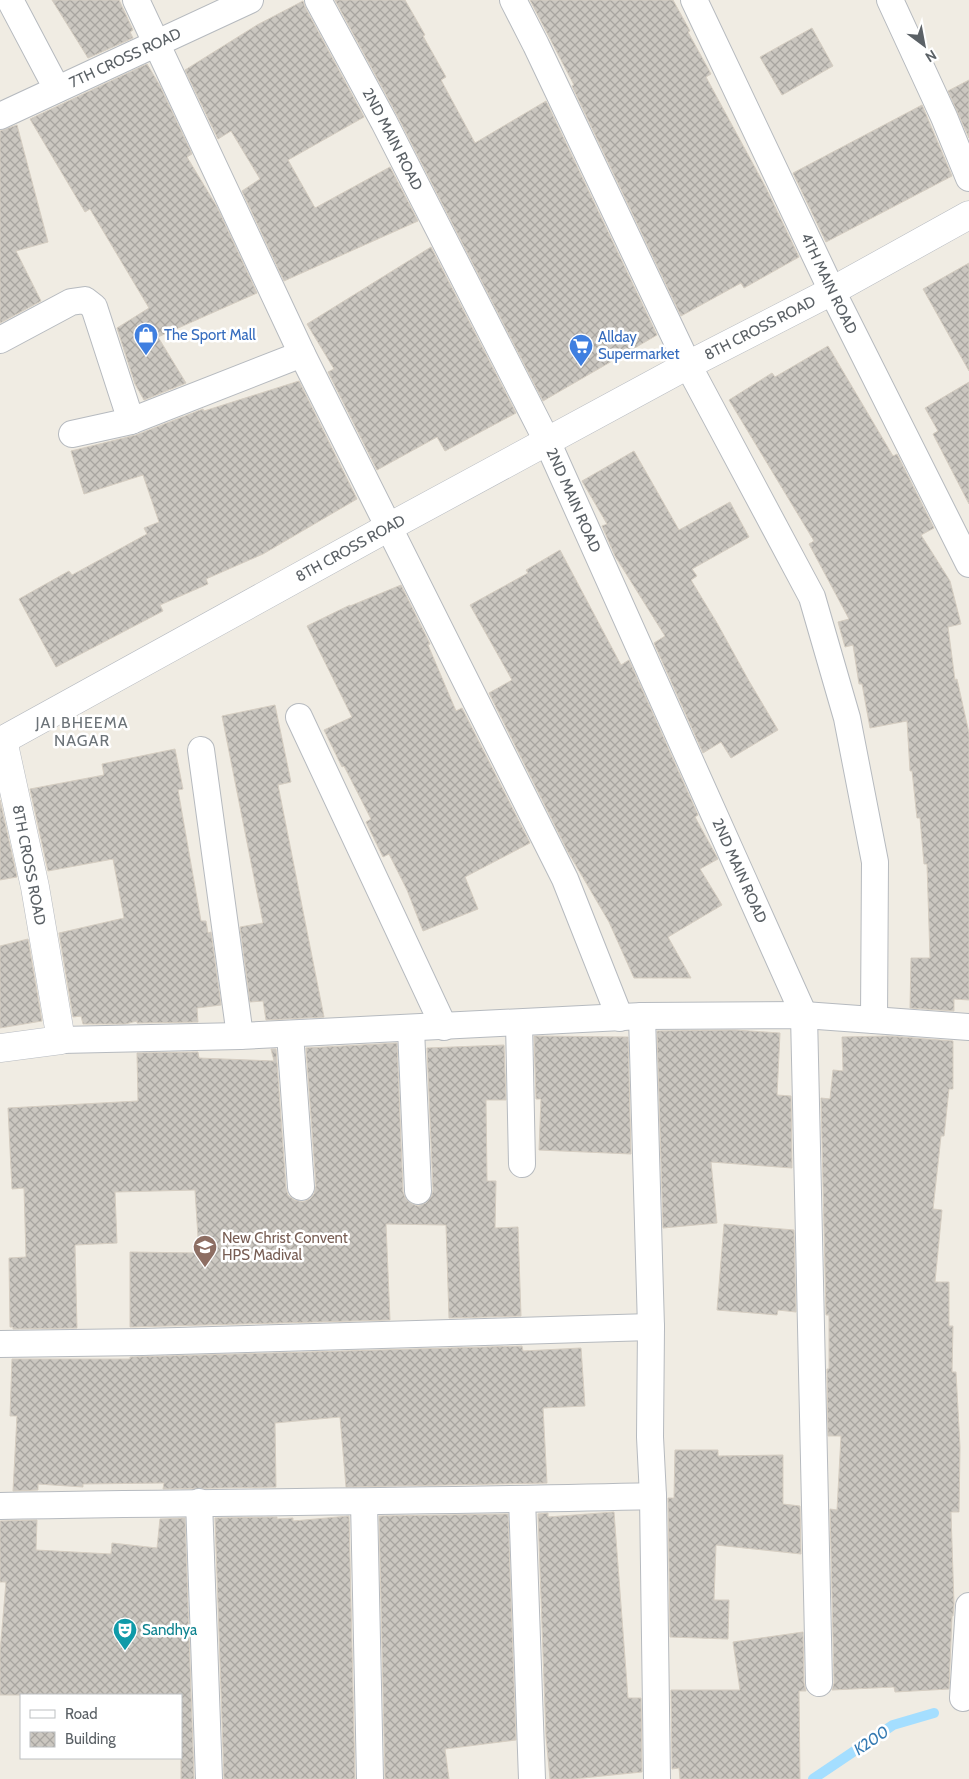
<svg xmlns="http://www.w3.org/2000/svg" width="969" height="1779" font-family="Cabin,sans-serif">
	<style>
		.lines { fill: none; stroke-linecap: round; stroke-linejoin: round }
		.stream { stroke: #a4deff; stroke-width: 10 }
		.building { fill: url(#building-cross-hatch); stroke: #d5cdc1 }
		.street-casing { stroke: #b6babf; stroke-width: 28 }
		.secondary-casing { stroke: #b7bbc1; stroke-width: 29 }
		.street { stroke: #fff; stroke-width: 26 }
		.secondary { stroke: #fff; stroke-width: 28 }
		.labels { text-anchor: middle; stroke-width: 5; stroke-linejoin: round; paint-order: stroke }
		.street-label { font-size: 15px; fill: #5b6166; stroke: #fff }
		.shop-label { font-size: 15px; fill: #366cbe; stroke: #fff; text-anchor: start }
		.education-label { font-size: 15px; fill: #785e54; stroke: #fff; text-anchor: start }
		.culture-label { font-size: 15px; fill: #0d838f; stroke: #fff; text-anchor: start }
		.neighbourhood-label { font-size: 16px; letter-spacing: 1px; fill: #6c7378; stroke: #fff }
		.water-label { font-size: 16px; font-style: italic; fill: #347ab2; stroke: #fff }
	</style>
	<defs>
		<pattern id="building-cross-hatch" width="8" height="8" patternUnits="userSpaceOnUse" patternTransform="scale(1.25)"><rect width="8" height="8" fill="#cbc7c0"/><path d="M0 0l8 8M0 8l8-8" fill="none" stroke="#a8a5a0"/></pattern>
	</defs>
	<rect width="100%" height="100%" fill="#f0ece3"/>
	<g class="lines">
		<path class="stream" d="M813,1779l80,-54 41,-12"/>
	</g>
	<path class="building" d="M52,0h67l14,30 -3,2 3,6 -45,20z
		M335,0h70l20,35 -2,1 23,41 -5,3 34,63 71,-42 111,234 -114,66 -146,-286z
		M530,0h143l17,31 -2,1 23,42 -5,3 60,111 33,69 -55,31 -3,-5 -60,33 -109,-230 2,-1z
		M303,1l2,6 59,110 -76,43 27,48 75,-41 28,54 -134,60 -42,-90 18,-12 -29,-48 -13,8 -33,-69 72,-45z
		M812,28l21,38 -51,29 -22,-38z
		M147,64l13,22 32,68 -5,3 30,50 40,86 -99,44 28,46 -42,17 -9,-16 -18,-56 32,-20 -59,-99 -5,3 -55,-93z
		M969,80v58l-21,-47z
		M922,105l30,71 -126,66 -33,-69z
		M17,125l31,117 -32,9 25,50 -41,22v-192z
		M431,247l85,166 -71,38 -8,-14 -60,33 -49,-98 6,-3 -27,-45z
		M969,263v108l-46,-82z
		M828,346l65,110 4,-2 37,74 -13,7 29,46 11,43 -13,3 7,53 2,-1 12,54v267l-15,-1v12l-44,-3 1,-50h19l-3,-94h-3l-4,-46h-3l-5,-47h-2l-3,-50 -37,7 -8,-44h-3l-6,-39 -8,2 -7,-25 11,-3 -40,-75 5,-3 -85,-141 43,-27 3,4z
		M299,381l58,118 -94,55 -57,25 2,5 -48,21 3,6 -107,56 -37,-68 50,-28 3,4 75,-41 -3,-6 15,-6 -16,-47 -59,19 -13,-43 65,-16 67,-26 1,2z
		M969,382v122l-36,-70 5,-3 -13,-23z
		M634,451l45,79 51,-28 19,35 -57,32 5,7 -6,4 26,43 32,58 29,49 -47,28 -10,-16 -18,11 -49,-110 11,-7 -50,-80 -13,-30 5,-2 -25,-43z
		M560,550l61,115 8,-5 69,155 -3,2 23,42 -18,10 22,36 -54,32 23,41h-57l-25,-56 -41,-70 -79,-159 23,-13 -42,-75 58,-32 -2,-3z
		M401,585l29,59 -2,1 28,66 6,-3 68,135 -65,34 13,32 -55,22 -16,-41 -18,-36 -6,3 -17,-35 5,-3 -27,-53 -2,1 -18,-37 28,-13 -45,-91 43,-21v1z
		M275,705l16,77 -13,3 46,232 -58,3 -3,-19 -13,1 -10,-75 23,-4 -41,-207z
		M175,749l8,40 -5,1 23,131h5l2,12 3,-1 10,73 -24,3 1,14 -61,1v-2l-12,3h-42l-2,-8 -8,1 -14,-84 65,-15 -11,-59 -65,12 -18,-82 74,-14 -2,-11z
		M0,800l17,77 -17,3z
		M28,939l14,82 -42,7v-82z
		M735,1030l45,3 -3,62 14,1 1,72 -81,-6 6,61 -54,5 -6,-197z
		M534,1036l94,1 3,117 -92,-4 2,-51h-5z
		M889,1036l64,5v48h-4l-5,47h-3l-8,73 9,1 -7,72h14v44h4l-1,46h4l4,75 -1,65h-8l3,92 -1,12h-1l-3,73 -54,3 -1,-5 -62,3 2,-7 -4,-174 7,1 4,-74h-13l-1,-67h2v-54h-3l-5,-217 9,1 3,-29 10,1 -1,-34z
		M397,1043l6,149 3,7 6,5 6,2 8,-3 5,-6 2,-7 -6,-142 77,-3 2,55h-20l1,81h9l-1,47 23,-1 3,89 -72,2 -3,-93 -60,-1 4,96 -260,7v-75l69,1 -4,-63 -80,2 2,51 -42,2 2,83 -64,1v-2h-3l-1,-69 17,-1 -2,-69 -12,1 -4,-81 130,-7 -1,-48 61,-1 1,6 75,3 -3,-12h5l10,139 2,7 6,5 9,2 7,-3 4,-5 2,-8 -10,-138z
		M724,1224l70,6 2,82 -18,-2 -1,5 -60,-5z
		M522,1346l1,5 58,-3 4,58 -42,2 4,75 -201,4 -6,-70 -65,6 1,64 -113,2 1,-6 -81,1v3l-45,-3v6l-25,1 4,-75h-7l2,-57h118v-2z
		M675,1450h43v6l65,-1v49l17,2 1,48 -85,-9 -2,55h15l-1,39 -58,-2 -2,-139h6z
		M614,1512l14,186h13l1,74 -69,7h-23l-4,-42 -8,-223 10,-1v4z
		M508,1514l8,226 -71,9 4,30h-64l-6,-263z
		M349,1516l6,263h-131l-9,-261 62,-1v2l16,-1v3z
		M185,1518l9,261h-13v-84h-181v-43l6,-70h-6v-61l37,-1 -1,30 75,4 1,-11 45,5 3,-29z
		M803,1632l1,51 2,8h-7l1,88h-120l-1,-11 -7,1 -1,-79h69l-7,-48z"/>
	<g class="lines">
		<defs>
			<g id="street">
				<path d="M10,0l47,89"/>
				<path d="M136,0l166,354 263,525 55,139"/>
				<path id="s1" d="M318,0l66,122 163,319 257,574 15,668"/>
				<path d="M513,0l23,45 152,320 124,232 35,121 28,144 -1,158"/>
				<path id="s2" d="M694,0l138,291 137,273"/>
				<path d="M890,0l54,117 25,61"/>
				<path id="s3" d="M0,116l250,-116"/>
				<path d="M0,340l71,-38 14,-2 9,7 37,114"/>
				<path d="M72,434l59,-13 171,-67"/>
				<path d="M299,717l145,310"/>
				<path d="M201,750l39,286"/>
				<path d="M642,1016l9,311 -1,110 3,59 4,283"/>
				<path d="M519,1023l3,141"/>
				<path d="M411,1029l7,162"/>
				<path d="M290,1034l11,153"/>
				<path d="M61,1040l179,-4 402,-20 162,-1 165,12"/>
				<path d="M0,1344l143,-2 508,-15"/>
				<path d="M522,1499l10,280"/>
				<path d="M199,1502l10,277"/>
				<path d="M364,1502l6,277"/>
				<path d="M0,1506c218,-4 435,-4 653,-10"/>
				<path d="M963,1698l6,-92"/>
			</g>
			<g id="secondary">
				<path id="s4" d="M0,1048l61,-8 -26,-153 -32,-147 386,-213 299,-162 144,-74 137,-76"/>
			</g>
		</defs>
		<use href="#street" class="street-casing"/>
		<use href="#secondary" class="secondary-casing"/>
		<use href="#street" class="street"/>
		<use href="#secondary" class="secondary"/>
	</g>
	<defs>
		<symbol id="shop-pin" viewBox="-11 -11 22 30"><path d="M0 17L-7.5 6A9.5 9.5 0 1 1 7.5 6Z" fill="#3f7fe0" stroke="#fff"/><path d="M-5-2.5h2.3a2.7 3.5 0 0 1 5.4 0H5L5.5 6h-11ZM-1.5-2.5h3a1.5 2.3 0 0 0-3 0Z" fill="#fff"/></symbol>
		<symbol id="supermarket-pin" viewBox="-11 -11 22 30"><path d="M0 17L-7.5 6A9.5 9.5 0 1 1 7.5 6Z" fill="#3f7fe0" stroke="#fff"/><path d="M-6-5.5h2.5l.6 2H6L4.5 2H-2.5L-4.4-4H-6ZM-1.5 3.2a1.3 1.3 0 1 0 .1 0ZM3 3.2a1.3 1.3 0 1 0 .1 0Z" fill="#fff"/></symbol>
		<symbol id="school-pin" viewBox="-11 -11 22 30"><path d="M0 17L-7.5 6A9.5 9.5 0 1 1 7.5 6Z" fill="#8d6e63" stroke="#fff"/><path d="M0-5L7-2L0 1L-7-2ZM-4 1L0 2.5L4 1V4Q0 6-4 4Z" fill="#fff"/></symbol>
		<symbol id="theatre-pin" viewBox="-11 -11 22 30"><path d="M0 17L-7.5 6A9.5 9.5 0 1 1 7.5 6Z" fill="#0f9aa8" stroke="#fff"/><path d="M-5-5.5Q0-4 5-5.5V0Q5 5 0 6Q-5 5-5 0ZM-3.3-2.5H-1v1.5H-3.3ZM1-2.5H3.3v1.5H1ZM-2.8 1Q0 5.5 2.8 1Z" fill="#fff"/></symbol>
	</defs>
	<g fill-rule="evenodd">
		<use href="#shop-pin" x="132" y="321" width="28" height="38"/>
		<use href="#supermarket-pin" x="567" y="332" width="28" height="38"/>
		<use href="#school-pin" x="191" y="1233" width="28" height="38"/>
		<use href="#theatre-pin" x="111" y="1616" width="28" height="38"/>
	</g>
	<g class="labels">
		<g class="street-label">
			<text dy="5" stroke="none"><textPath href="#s3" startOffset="138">7TH CROSS ROAD</textPath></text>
			<text dy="5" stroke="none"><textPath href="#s1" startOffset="158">2ND MAIN ROAD</textPath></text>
			<text dy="5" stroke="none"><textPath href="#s2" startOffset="314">4TH MAIN ROAD</textPath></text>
			<text dy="5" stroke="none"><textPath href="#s4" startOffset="1229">8TH CROSS ROAD</textPath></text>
			<text dy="5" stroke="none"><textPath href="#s1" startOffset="562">2ND MAIN ROAD</textPath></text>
			<text dy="5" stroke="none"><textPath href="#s4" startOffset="764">8TH CROSS ROAD</textPath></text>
			<text transform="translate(29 865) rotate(79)" y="5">8TH CROSS ROAD</text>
			<text dy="5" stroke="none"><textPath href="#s1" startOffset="968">2ND MAIN ROAD</textPath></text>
		</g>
		<g class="shop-label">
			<text x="164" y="340">The Sport Mall</text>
			<text x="598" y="342">Allday<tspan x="598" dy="17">Supermarket</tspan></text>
		</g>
		<g class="education-label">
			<text x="222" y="1243">New Christ Convent<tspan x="222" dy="17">HPS Madival</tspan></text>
		</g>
		<g class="culture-label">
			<text x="142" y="1635">Sandhya</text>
		</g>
		<g class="neighbourhood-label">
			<text x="82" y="728">JAI BHEEMA<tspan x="82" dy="18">NAGAR</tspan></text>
		</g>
		<g class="water-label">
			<text transform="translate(871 1740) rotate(-34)" y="6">K200</text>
		</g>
	</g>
	<rect x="20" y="1694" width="162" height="65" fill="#ffffff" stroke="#bdc0c2"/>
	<rect x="30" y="1710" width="25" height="8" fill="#ffffff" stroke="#bdc0c2"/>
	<text x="65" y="1719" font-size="15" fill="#5b6166">Road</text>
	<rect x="30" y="1732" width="25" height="15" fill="url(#building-cross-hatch)" stroke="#bdc0c2"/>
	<text x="65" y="1744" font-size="15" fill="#5b6166">Building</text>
	<g transform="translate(924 45) rotate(148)" stroke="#ffffff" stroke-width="4" paint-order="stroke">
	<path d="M0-4L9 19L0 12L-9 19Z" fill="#5b6166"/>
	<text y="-8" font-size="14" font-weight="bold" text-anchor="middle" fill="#5b6166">N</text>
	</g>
</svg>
